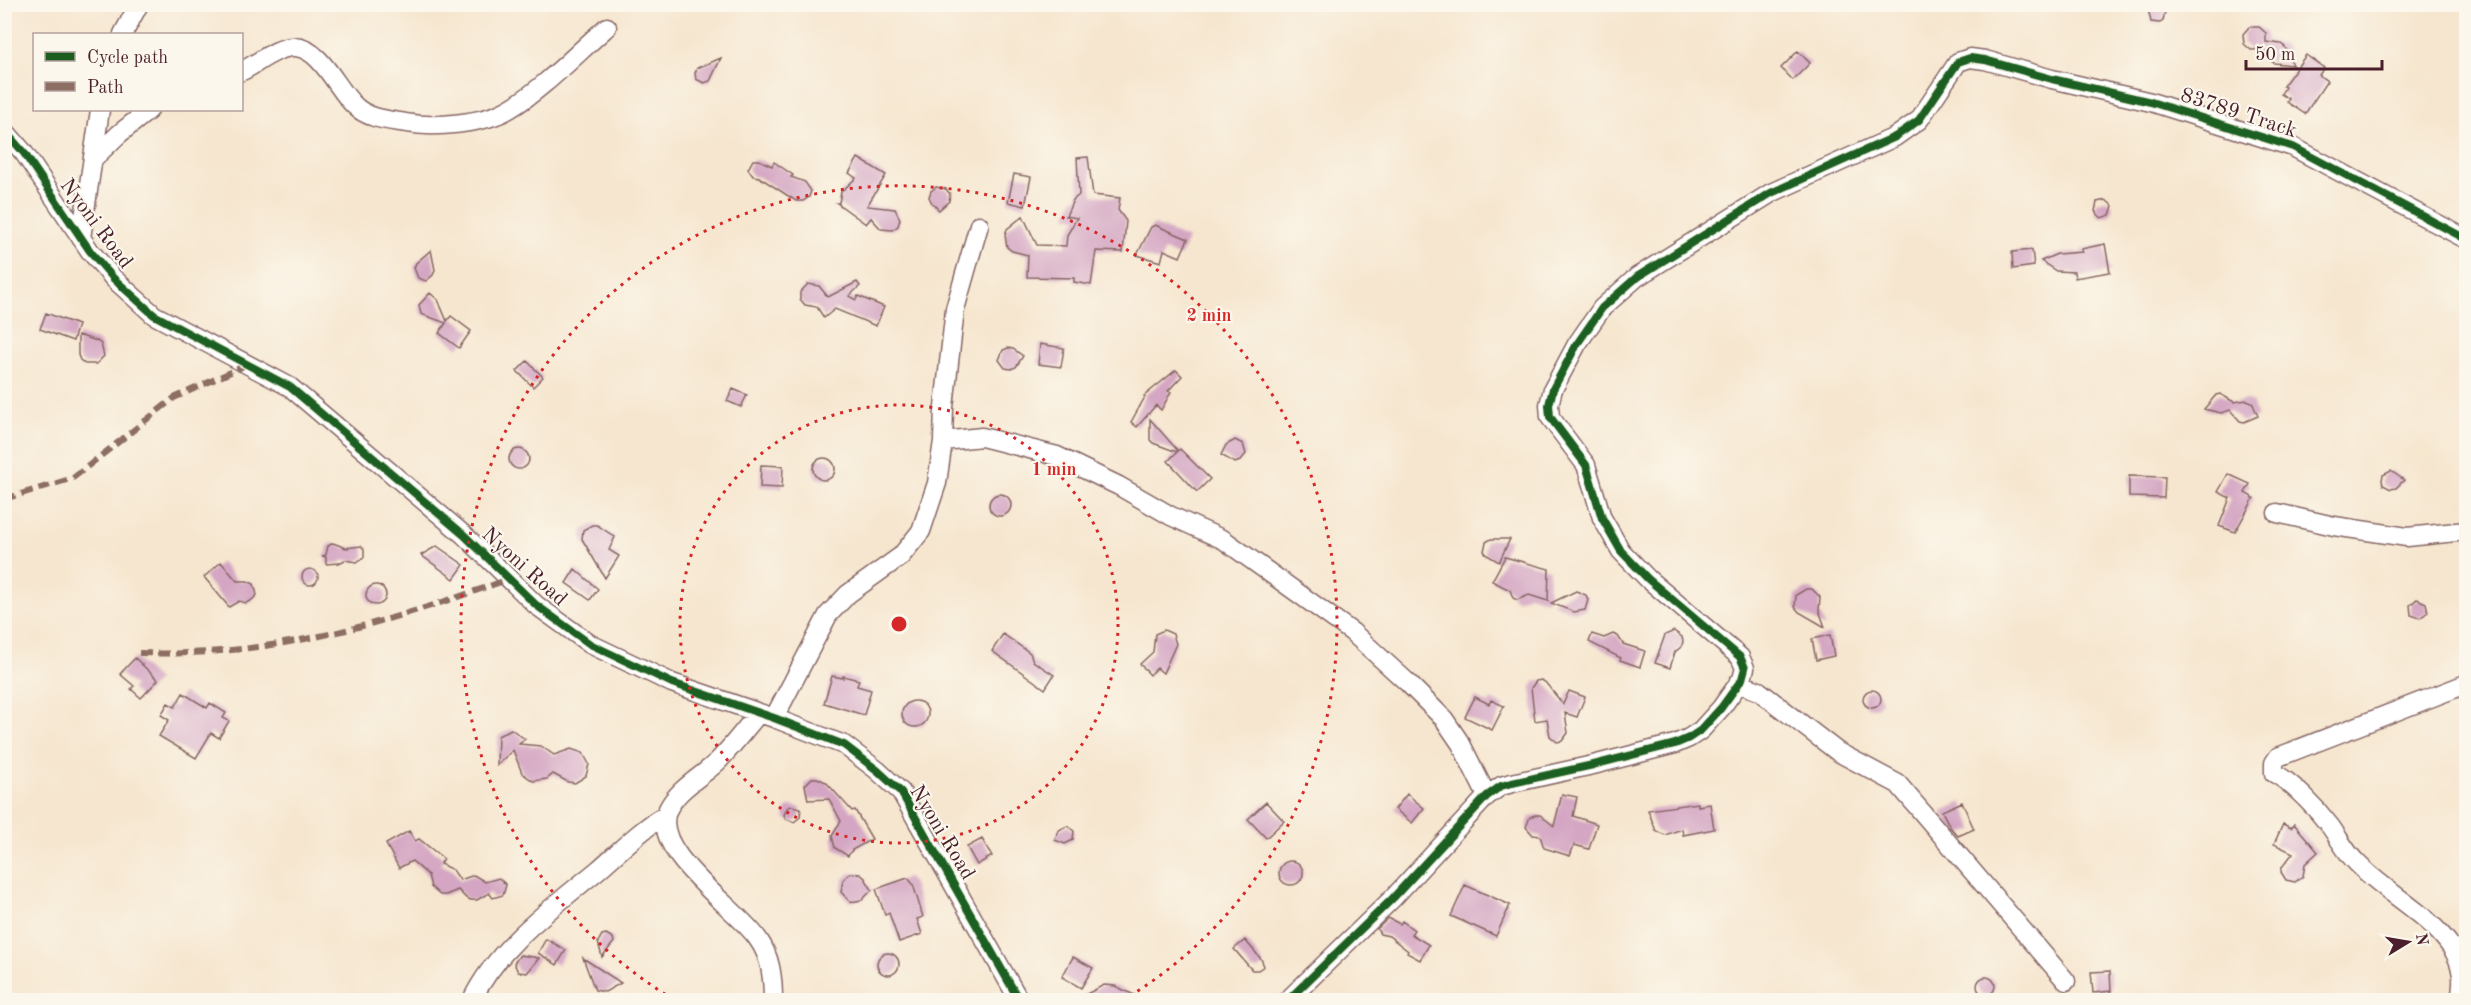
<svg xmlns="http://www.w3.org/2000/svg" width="2471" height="1005" font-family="'Old Standard TT',serif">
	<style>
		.building { fill: #d4a6c3 }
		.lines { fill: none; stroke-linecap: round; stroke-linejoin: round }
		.minor-casing { stroke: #866564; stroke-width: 21 }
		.minor { stroke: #fff; stroke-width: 18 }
		.quiet { stroke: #8d6e63; stroke-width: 6; stroke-dasharray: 12 6; stroke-linecap: butt }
		.cycleway-casing { stroke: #fbf7ec; stroke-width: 11 }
		.cycleway { stroke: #1b5e20; stroke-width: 8 }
		.ring { fill: none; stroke: #d62828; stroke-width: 3; stroke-dasharray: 3 6 }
		.labels { text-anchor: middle; stroke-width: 4.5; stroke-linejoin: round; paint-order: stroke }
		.street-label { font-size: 21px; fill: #4a1f2b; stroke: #fbf7ec }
		.centre { fill: #d62828; stroke: #fbf7ec; stroke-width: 3 }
		.ring-label { font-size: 18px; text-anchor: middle; font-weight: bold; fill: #d62828; stroke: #fbf7ec; stroke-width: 4.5; stroke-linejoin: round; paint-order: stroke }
	</style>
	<rect width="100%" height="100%" fill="#fbf7ec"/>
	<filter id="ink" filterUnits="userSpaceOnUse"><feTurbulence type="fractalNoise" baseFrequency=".0167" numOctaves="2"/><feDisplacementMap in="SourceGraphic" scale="12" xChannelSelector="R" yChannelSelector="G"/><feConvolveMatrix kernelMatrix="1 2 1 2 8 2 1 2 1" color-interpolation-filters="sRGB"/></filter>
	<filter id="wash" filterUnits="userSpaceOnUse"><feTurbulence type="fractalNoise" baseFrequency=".008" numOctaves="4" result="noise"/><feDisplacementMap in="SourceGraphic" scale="24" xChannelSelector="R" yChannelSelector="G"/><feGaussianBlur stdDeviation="1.35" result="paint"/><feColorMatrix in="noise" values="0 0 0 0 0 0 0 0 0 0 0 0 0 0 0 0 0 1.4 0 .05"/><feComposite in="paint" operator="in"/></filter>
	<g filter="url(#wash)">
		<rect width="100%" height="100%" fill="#f6e6cf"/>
		<g id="blocks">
			<path class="building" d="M2147,4h8l7,4 3,4 -2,9 -3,2 -9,-1z
				M2249,27h10l7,6v9l15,2 4,3 8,18 -19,-2 -5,-3 -5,-11 -13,1 -7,-6 -1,-10z
				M1798,51l12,12 -17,17 -12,-12z
				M2306,55l18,13 -5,7 8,6 -22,33 -18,-12 2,-3 -8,-5 4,-7 -2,-1z
				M721,58l-11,23 -6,2 -8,-4 -1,-6 2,-5z
				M1088,157l5,38 27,3 -2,12 8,11 -3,31 -27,-1 -5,34 -17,-3v-4l-47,-1 1,-22 -16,-4 -5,-4 -2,-12 2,-6 16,-13 14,29 29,1 1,-11 10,-17 -11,-2 7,-16 6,-5 -2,-37z
				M858,158l28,17 -19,31 28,3 5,10 -2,7 -6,4 -11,-1 -10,-11 -5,6 -29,-21h2l2,-11 15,-14 -7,-5z
				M753,160h6l13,6 2,-4 19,13 -2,2 14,5 6,9 -2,6 -6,4h-7l-37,-24 -6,-1 -5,-7z
				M1014,174l17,3 -6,29 -17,-4z
				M936,187l10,2 4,5 -1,7 -10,9 -7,-7 -3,-6 2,-6z
				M2106,200l7,6 -3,9 -9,3 -6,-7 2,-9z
				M1155,225l33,14 -8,18 -16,-7 -3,12 -24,-7 14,-28z
				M2105,244l5,28 -35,6 -1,-6 -18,-1 -15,-10 16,-7 25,-2 -1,-3z
				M431,250l4,20 -2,5 -7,6 -8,-3 -4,-10 2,-5z
				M2032,250l2,16 -21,3 -1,-17z
				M857,282l3,4 -11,10 7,4 2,-4 26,11 -8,19 -41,-17 -11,9 -7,-11 -12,-2 -5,-6v-7l8,-8 11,2 9,11z
				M430,293l8,7 9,21 4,-5 20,15 -12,17 -20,-15 7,-10 -25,-9 -2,-9z
				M46,313l32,12 -5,16 -33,-12z
				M78,335l19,6 4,3 3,12 -8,8h-11l-5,-4 -2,-5z
				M1040,344l24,4 -3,19 -23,-3z
				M1008,348l5,1 10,7 -7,11 -5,2 -6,-1 -6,-8 4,-10z
				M527,361l16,16 -10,10 -16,-16z
				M1176,370l6,6 -14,15 3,1 -10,18 -5,-5 -19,22 -6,-5 14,-25 -1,-1z
				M733,389l14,6 -6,12 -14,-6z
				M2220,394l14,8 13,-2 5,2 6,14 -14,6 -4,-1 -10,-11 -9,3 -17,-4 12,-14z
				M1150,419l28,32 2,-2 30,30 -13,13 -29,-31 9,-9 -24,-9 -3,-3z
				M1235,440l8,4 3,10 -6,7 -5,2 -14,-8 5,-10z
				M509 459a10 10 0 1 1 20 0a10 10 0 1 1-20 0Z
				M813 469a11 11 0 1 1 22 0a11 11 0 1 1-22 0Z
				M761,465l22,1 -1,22 -22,-1z
				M2391,471l13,9 -8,8 -5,1 -8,-4 -1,-5 1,-5z
				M2228,474l22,10 -5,9 9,5 -19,34 -16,-6 11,-28 -12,-6z
				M2129,476l36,1 -1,21 -35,-1z
				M989 505a11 11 0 1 1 22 0a11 11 0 1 1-22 0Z
				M592,525h5l18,12 -6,13 10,6 -14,22 -23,-39 1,-9z
				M1491,539h19l-11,23 -12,-7 -3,-4 2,-9z
				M333,543l13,5 15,-2 3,3v8l-7,5 -12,-2 -6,3 -13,1v-7l-4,-1 4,-1 2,-9z
				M437,546l27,19 -10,14 -33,-24z
				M1505,557l44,12 -1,32 -19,-6 -12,5 -4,-2 -3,-8 -18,-9z
				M221,562l16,19h10l7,3 3,11 -5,5 -6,3 -7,-2 -10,6 -25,-30z
				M575,569l23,20 -8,11 -24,-17z
				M302 577a8 8 0 1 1 16 0a8 8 0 1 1-16 0Z
				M366 595a10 10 0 1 1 20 0a10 10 0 1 1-20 0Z
				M1806,589h6l8,8 -1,13 6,17 -26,-15 -4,-5 1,-12z
				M1576,591l10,4 2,5 -3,10 -11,2 -23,-9z
				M2417,599l9,4 2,9 -8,6 -9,-3 -1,-10z
				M1164,630l9,4 3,10 -13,29 -6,-5 -7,7 -10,-11 13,-12 2,-18z
				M1674,631l8,6 1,5 -2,5 -6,5 -5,16 -15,-5 10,-28z
				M1003,634l27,19 3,8 21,14 -9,14 -53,-38z
				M1592,634l12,4 9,-4 5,2 5,8 22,7 -5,16 -20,-7 1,-2 -32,-16z
				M1830,635l4,21 -18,4 -4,-21z
				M135,658l23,22 -17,18 -10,-9 3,-3 -14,-12z
				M832,676l11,2v-2l16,4 -2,6 14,4 -7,25 -40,-12z
				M1541,680l4,2 18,22 6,-13 16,6 -8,20 -12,-4 3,20 -6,8 -5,1 -7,-6 -3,-17 -12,2 -4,-33 5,-7z
				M1863 699a9 9 0 1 1 18 0a9 9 0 1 1-18 0Z
				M183,693l24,15 3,-5 16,10 -3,5 6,3 -10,17 -8,-5 -15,25 -37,-22 10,-16 -8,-5 7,-12 7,4z
				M1475,697l14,7 2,-4 13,6 -12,24 -27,-13z
				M902 714a13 13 0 1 1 26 0a13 13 0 1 1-26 0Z
				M511,729l14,10 -6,5 22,2 13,9 17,-6 12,4 6,11 -3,12 -11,7 -7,-1 -15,-8 -6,5 -14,2 -11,-8 -9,-23 -16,15 1,-29z
				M812,778h5l9,4 26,29 3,-1 17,29 -20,11 -4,6 -13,-8 -3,-12 9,-15 -12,-22 -21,1 -3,-15z
				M1407,794l17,14 -12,15 -17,-14z
				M1562,794l15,3 -4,19 24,8 -8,25 -15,-4 -4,11 -26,-8 -4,-12 -7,-1 -7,-8 4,-10 5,-2h5l14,11z
				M1266,802l18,19 -18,17 -18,-19z
				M1962,802l12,27 -16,7 -8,-9 -8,-16z
				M1698,803v3l12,-2 4,25 -31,6 -1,-6 -17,6 -9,-4 -8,-21z
				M791,806l10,2 -1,9 -6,5 -8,-3 -2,-4 3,-7z
				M2283,824l8,4 3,-4 24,28 -13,12 -2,12 -8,6 -9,-2 -5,-8 1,-5 11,-14 -19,-9z
				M1067,826l7,5 -1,9 -8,4 -10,-4 4,-10z
				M409,831l6,10 4,-2 25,20 -4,5 13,6 7,10 14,-5 11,7 14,-4 7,7 -3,10 -10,3 -4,-5 -12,7h-6l-5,-2 -8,-8 -12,5h-6l-9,-8 -3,-12 -16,-14 -13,7 -13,-24z
				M982,839l10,17 -15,9 -10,-18z
				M1279 873a12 12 0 1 1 24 0a12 12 0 1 1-24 0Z
				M850,873l10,1 5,4 7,12 -10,10 -12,2 -9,-10 2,-12z
				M908,878l5,6 10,33 -6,2 5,15 -23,8 -10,-29 -4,2 -9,-26z
				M1465,885l45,20 -14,31 -45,-20z
				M1388,918l12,6 2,-3 12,9 -3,4 18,11 -9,15 -13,-7 1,-2 -19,-15 -9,-2 -3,-5z
				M606,934l7,4 1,4 -12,15 -4,-15 4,-7z
				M546,939l20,11 -9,15 -19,-12z
				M1245,940l16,19 3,7 -6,4h-6l-18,-21z
				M877 964a11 11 0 1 1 22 0a11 11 0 1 1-22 0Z
				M520,955l19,3 -12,15 -9,-1 -4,-9z
				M1073,957l20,11 -12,20 -19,-11z
				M583,958l38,25 -16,9 -10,-2z
				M2110,971l1,20 -18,2 -2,-21z
				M1977 986a9 9 0 1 1 18 0a9 9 0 1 1-18 0Z
				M1104,985l11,1 30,14h-70z"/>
		</g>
	</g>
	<g filter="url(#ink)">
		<use href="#blocks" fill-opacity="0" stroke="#866564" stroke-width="1.5"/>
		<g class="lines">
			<defs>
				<path id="minor" d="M123,34l16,-30
					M242,71c15,-7 35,-25 53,-24 26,1 43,44 60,59 13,13 34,14 51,17 28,5 78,1 103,-14 33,-19 68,-56 98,-82
					M4,130l20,23 66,98 24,28 40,36 136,72 174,148 72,70 54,39 82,39 102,35 70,27 33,25 24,22 118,208
					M94,158l25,-24 30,-24
					M81,238l19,-128
					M943,441l39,-4 75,19 62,30 52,30 53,24 128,92 55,50 37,37 17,25 26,52
					M2277,513l57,13 73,11 59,-6
					M1738,683l21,8 79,61 60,32 168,197
					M759,713c-13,15 -25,31 -39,46 -16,17 -41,28 -52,50 -20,42 69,99 90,130 13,18 15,40 15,61
					M774,718l54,-103 20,-21 53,-38 20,-25 16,-48 6,-42 1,-34 11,-98 24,-84
					M472,1000c26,-54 80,-92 126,-130 22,-19 42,-40 67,-55
					M1288,1000l105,-102 94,-102 14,-10 11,-3 81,-18 82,-21 14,-6 12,-8 20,-22 21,-29 3,-11 -5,-11 -92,-78 -27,-28 -19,-33 -16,-53 -36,-48 -1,-12 4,-16 24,-45 25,-36 35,-31 134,-84 124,-56 24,-17 39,-58 12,-4 15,2 67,19 99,23 142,45 173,92
					M2460,1000c4,-19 3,-35 -8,-52 -25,-36 -65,-54 -95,-85 -11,-10 -18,-25 -27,-37 -13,-17 -37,-43 -56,-53v-10l4,-6 188,-73"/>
			</defs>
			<use href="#minor" class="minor-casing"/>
			<use href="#minor" class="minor"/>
			<path class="quiet" d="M4,499l69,-21 101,-80 74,-34
				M139,653c130,5 249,-30 370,-74"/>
			<defs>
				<path id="cycleway" d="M4,130l20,23 66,98 24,28 40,36 136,72 174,148 72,70 54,39 82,39 102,35 70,27 33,25 24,22 118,208
					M1288,1000l105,-102 94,-102 14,-10 11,-3 81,-18 82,-21 14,-6 12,-8 20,-22 21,-29 3,-11 -5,-11 -92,-78 -27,-28 -19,-33 -16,-53 -36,-48 -1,-12 4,-16 24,-45 25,-36 35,-31 134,-84 124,-56 24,-17 39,-58 12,-4 15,2 67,19 99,23 142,45 173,92"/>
			</defs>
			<use href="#cycleway" class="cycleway-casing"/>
			<use href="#cycleway" class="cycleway"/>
		</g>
	</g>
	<g class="ring">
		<circle cx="899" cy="624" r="219"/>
		<path d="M673 999A438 438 0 1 1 1125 999"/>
	</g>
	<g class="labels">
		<g class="street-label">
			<text transform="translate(2239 112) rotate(18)" y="7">83789 Track</text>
			<text transform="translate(97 223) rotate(53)" y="7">Nyoni Road</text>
			<text transform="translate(525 566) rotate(42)" y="7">Nyoni Road</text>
			<text transform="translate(943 832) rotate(59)" y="7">Nyoni Road</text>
		</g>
	</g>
	<circle cx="899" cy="624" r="9" class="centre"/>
	<g class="ring-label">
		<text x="1209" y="321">2 min</text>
		<text x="1054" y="475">1 min</text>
	</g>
	<rect width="2471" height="1005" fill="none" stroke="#fbf7ec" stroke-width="24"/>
	<rect x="33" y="33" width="210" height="78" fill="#fbf7ec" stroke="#b4a19f" stroke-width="1.5"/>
	<rect x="45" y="52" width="30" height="9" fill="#1b5e20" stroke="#b4a19f" stroke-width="1.5"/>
	<text x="87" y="63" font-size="18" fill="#4a1f2b">Cycle path</text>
	<rect x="45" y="82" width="30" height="9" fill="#8d6e63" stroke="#b4a19f" stroke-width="1.5"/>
	<text x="87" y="93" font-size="18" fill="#4a1f2b">Path</text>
	<g transform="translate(2408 942) rotate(79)" stroke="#fbf7ec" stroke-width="4.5" paint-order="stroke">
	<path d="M0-4.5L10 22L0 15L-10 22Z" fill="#4a1f2b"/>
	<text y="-9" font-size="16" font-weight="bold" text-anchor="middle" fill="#4a1f2b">N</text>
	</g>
	<path d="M2246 60v9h136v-9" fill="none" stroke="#4a1f2b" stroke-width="3"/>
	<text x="2255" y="60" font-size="18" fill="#4a1f2b" stroke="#fbf7ec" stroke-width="4.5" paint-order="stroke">50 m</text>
</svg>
